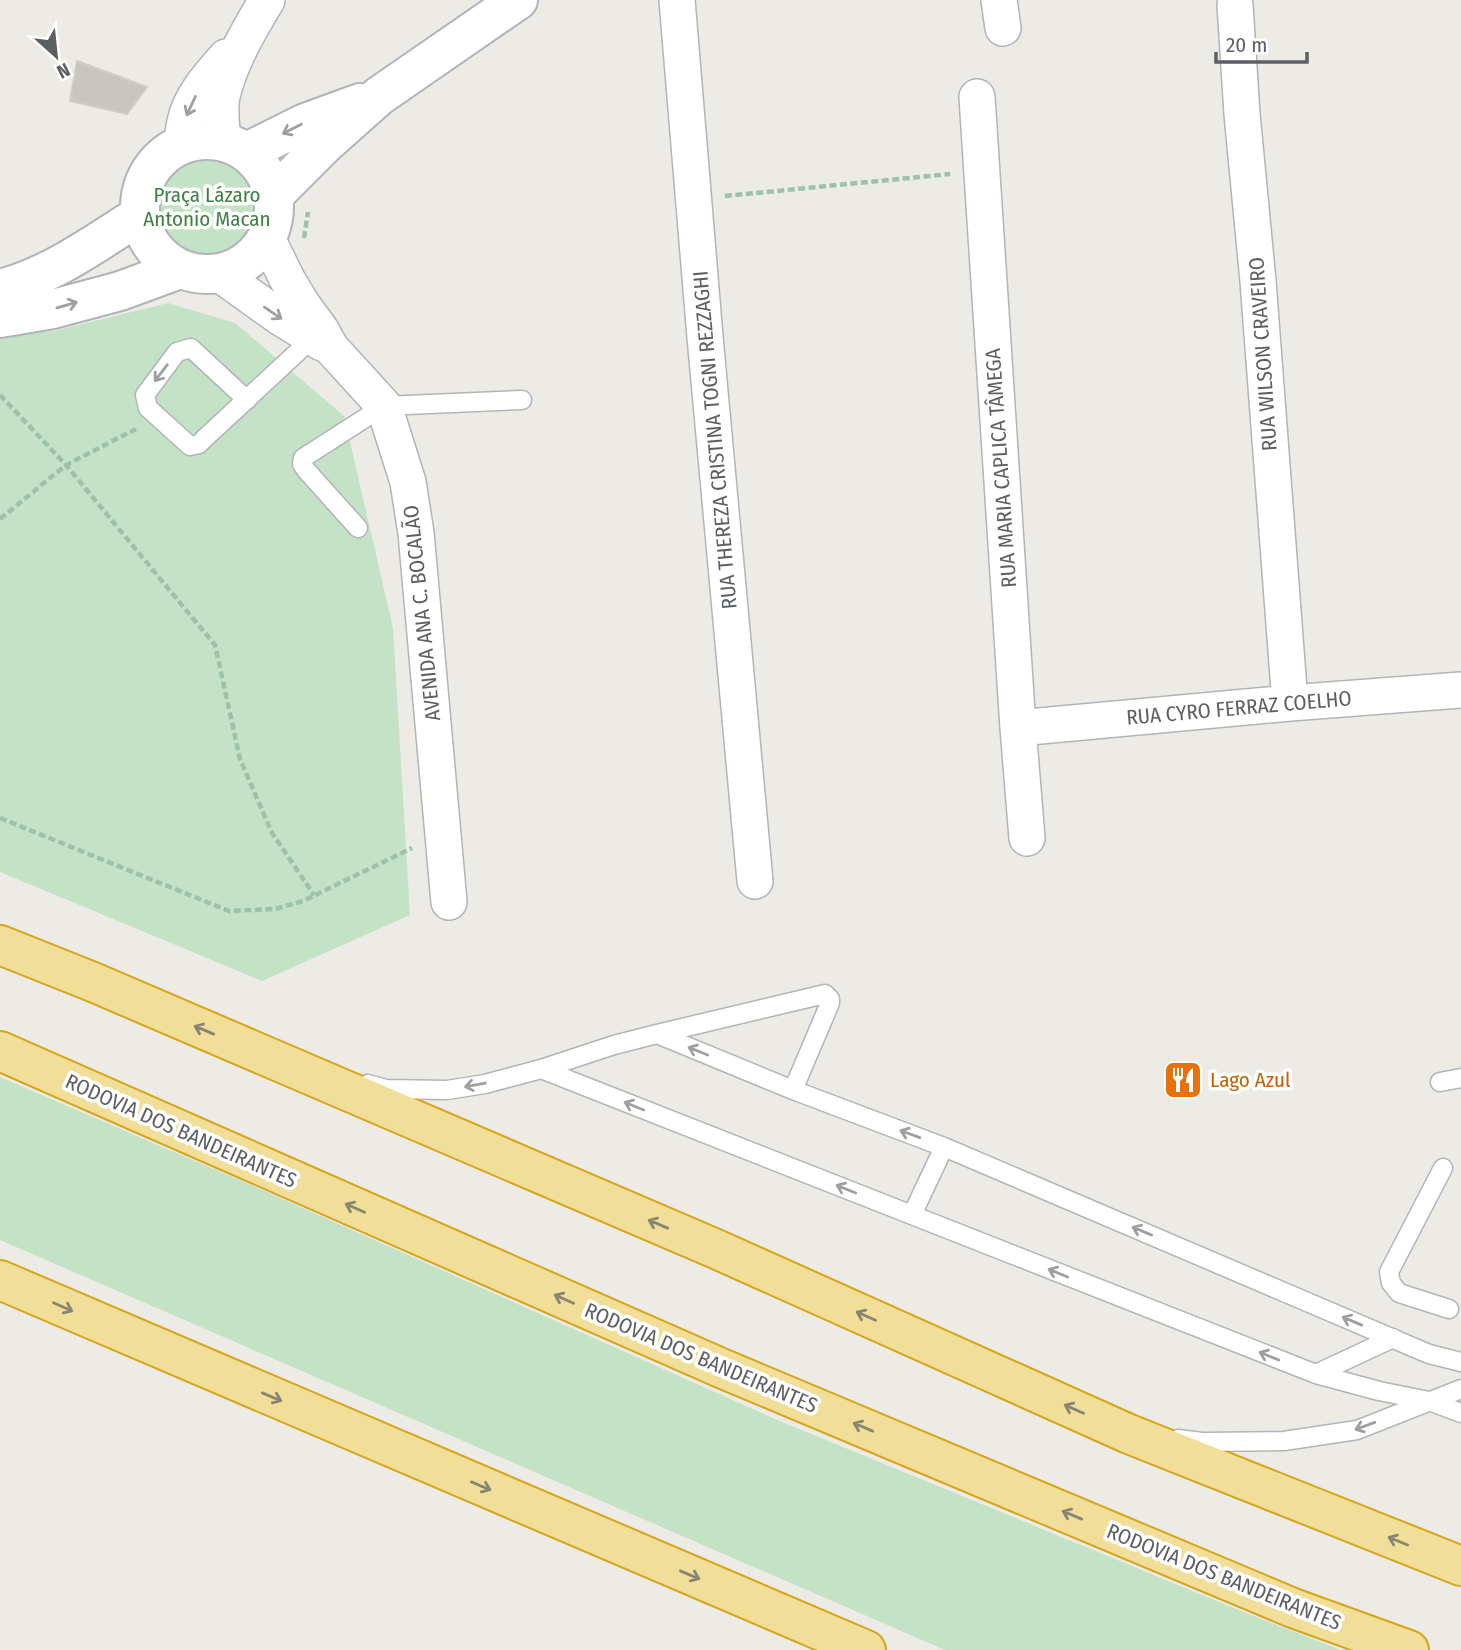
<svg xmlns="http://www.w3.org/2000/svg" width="1461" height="1650" font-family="'Fira Sans Condensed',sans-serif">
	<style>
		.green { fill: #c4e2c5 }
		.building { fill: #c9c6c1; stroke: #d1cdc4; stroke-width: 2 }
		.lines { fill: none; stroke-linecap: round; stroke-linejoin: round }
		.lane-casing { stroke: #b2b4b8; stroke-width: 21 }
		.street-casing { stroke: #b2b4b8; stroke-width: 38 }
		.secondary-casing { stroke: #b1b3b8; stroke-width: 42 }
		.highway-casing { stroke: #d7a41a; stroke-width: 42 }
		.path { stroke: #9dc2aa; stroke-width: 4.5; stroke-dasharray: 7 3.5; stroke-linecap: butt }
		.lane { stroke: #fff; stroke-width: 18 }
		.street { stroke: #fff; stroke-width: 35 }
		.secondary { stroke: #fff; stroke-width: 38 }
		.highway { stroke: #f1de98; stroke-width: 38 }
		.oneway { stroke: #9d9fa1 }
		.oneway2 { stroke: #898573 }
		.labels { text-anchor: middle; stroke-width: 7; stroke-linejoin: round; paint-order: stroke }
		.park-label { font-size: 21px; fill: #3f8044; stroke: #fff }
		.street-label { font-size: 21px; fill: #5c5f63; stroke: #fff }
		.food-label { font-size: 21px; fill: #c56008; stroke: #fff; text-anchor: start }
	</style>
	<rect width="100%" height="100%" fill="#edebe5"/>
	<path class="green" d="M160 207a47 47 0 1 1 94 0a47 47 0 1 1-94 0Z
		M168,303l67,20 109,93 49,212 17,287 -148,66 -262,-109v-536l54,-5z
		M0,1077l267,115 508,227 471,194 95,37h-396l-945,-410z"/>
	<path class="building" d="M77,61l70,26 -20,27 -57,-13z"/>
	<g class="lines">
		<defs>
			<path id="lane" d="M247,400l-56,-52 -14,4 -32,43 3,13 42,38 9,-2 6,-6 112,-104
				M358,528l-52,-58 -4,-6 1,-6 81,-52 138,-6
				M657,1034l168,-40 5,5v4l-37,87
				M541,1069l775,305 63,17 50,10 32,12
				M1440,1082l21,-4
				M368,1084l18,5 61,1 38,-6 56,-15 73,-24 43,-11 136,56 151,57 485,207 32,8
				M1443,1168l-54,104 2,11 8,10 50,16
				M912,1215l32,-68
				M1316,1374l77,-36
				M1178,1439l24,3 82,-1 73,-11 104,-41"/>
			<path id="street" d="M677,0l28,337 50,544
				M999,0l4,28
				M1235,5l7,109 16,167 32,422
				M977,97l41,631 9,110
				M223,141c-1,-14 -4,-30 -1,-45 8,-34 27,-66 45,-96
				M182,144c1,-7 1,-15 3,-22 5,-25 25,-47 41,-65
				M267,238l20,41 15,25 19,26 10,18 53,58 24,76 8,51 33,369
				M218,273l63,45 41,25
				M1018,728l272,-25 171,-13"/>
			<path id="secondary" d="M140 207a67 67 0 1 1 134 0a67 67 0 1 1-134 0Z
				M247,152l58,-29 55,-20
				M274,195l51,-51 54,-48 139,-96
				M0,289c51,-13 96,-46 140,-74
				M0,318l53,-9 67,-18 60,-22"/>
			<path id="highway" d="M0,945l93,37 623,267 413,185 332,132
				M0,1051l721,317 572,240 116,42
				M0,1280l866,370"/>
		</defs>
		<use href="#lane" class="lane-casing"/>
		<use href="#street" class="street-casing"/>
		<use href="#secondary" class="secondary-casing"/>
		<use href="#highway" class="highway-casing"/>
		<path class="path" d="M128,184l22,-34
			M725,196l225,-22
			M304,238l4,-26
			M0,395l66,70 149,180 25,114 32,74 42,62
			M0,519l66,-54 70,-36
			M0,818l229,93 46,-2 28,-8 109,-53"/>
		<use href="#lane" class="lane"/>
		<use href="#street" class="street"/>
		<use href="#secondary" class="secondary"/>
		<use href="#highway" class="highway"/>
	</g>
	<defs><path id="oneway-shaft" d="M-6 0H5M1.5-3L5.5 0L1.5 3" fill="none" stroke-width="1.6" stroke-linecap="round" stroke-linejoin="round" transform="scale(1.75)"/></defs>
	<g class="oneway">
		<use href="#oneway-shaft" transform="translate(191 106) rotate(115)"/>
		<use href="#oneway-shaft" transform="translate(292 129) rotate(153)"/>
		<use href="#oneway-shaft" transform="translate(67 305) rotate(-16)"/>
		<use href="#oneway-shaft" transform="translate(273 313) rotate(34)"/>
		<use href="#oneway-shaft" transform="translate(161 373) rotate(127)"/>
		<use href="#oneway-shaft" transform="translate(698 1051) rotate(-158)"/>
		<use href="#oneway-shaft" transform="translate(475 1085) rotate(170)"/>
		<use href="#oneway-shaft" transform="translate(634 1106) rotate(-158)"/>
		<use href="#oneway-shaft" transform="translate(910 1134) rotate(-160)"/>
		<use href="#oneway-shaft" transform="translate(846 1189) rotate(-158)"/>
		<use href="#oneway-shaft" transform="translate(1142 1231) rotate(-157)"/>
		<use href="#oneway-shaft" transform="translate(1058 1273) rotate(-158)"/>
		<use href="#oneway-shaft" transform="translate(1352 1321) rotate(-157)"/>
		<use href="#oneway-shaft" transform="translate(1269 1356) rotate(-158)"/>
		<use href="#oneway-shaft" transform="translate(1365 1426) rotate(160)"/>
	</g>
	<g class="oneway2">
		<use href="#oneway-shaft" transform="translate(204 1030) rotate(-157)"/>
		<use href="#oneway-shaft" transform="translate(355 1208) rotate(-156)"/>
		<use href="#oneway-shaft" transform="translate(658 1224) rotate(-157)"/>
		<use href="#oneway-shaft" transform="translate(564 1299) rotate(-156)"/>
		<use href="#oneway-shaft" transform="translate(63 1307) rotate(24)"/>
		<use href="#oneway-shaft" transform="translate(866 1316) rotate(-156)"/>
		<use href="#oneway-shaft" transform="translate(272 1397) rotate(23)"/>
		<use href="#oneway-shaft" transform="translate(1074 1409) rotate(-156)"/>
		<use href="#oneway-shaft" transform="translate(863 1427) rotate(-157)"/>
		<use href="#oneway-shaft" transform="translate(481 1486) rotate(23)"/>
		<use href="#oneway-shaft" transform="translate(1072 1515) rotate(-157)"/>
		<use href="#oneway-shaft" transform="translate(1398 1541) rotate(-158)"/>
		<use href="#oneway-shaft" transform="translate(690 1575) rotate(23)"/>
	</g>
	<defs>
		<symbol id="restaurant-square" viewBox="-11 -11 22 22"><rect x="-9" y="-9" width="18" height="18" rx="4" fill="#e8710a" stroke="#fff"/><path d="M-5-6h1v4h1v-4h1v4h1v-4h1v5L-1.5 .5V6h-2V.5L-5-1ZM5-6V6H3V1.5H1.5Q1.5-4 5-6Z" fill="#fff"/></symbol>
	</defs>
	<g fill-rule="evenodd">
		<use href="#restaurant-square" x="1161" y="1058" width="44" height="44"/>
	</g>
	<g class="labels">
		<g class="park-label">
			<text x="207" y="202">Praça Lázaro<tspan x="207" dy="24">Antonio Macan</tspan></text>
		</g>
		<g class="street-label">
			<text transform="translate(1263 354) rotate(-94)" y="7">RUA WILSON CRAVEIRO</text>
			<text transform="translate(715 440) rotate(-95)" y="7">RUA THEREZA CRISTINA TOGNI REZZAGHI</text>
			<text transform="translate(1001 468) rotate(-94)" y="7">RUA MARIA CAPLICA TÂMEGA</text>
			<text transform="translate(422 613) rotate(-96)" y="7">AVENIDA ANA C. BOCALÃO</text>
			<text transform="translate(1239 708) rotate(-5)" y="7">RUA CYRO FERRAZ COELHO</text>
			<text transform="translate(181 1131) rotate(24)" y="7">RODOVIA DOS BANDEIRANTES</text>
			<text transform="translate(701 1358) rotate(23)" y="7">RODOVIA DOS BANDEIRANTES</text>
			<text transform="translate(1224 1577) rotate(22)" y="7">RODOVIA DOS BANDEIRANTES</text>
		</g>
		<g class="food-label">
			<text x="1210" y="1087">Lago Azul</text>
		</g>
	</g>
	<g transform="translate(56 56) rotate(153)" stroke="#ffffff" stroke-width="5" paint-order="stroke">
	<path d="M0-5L12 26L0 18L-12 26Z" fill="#5c5f63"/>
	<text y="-10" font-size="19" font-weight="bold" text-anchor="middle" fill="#5c5f63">N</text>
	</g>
	<path d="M1216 52v10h91v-10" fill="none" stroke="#5c5f63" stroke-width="3.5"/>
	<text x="1226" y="52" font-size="21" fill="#5c5f63" stroke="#ffffff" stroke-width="5" paint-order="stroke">20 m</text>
</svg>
